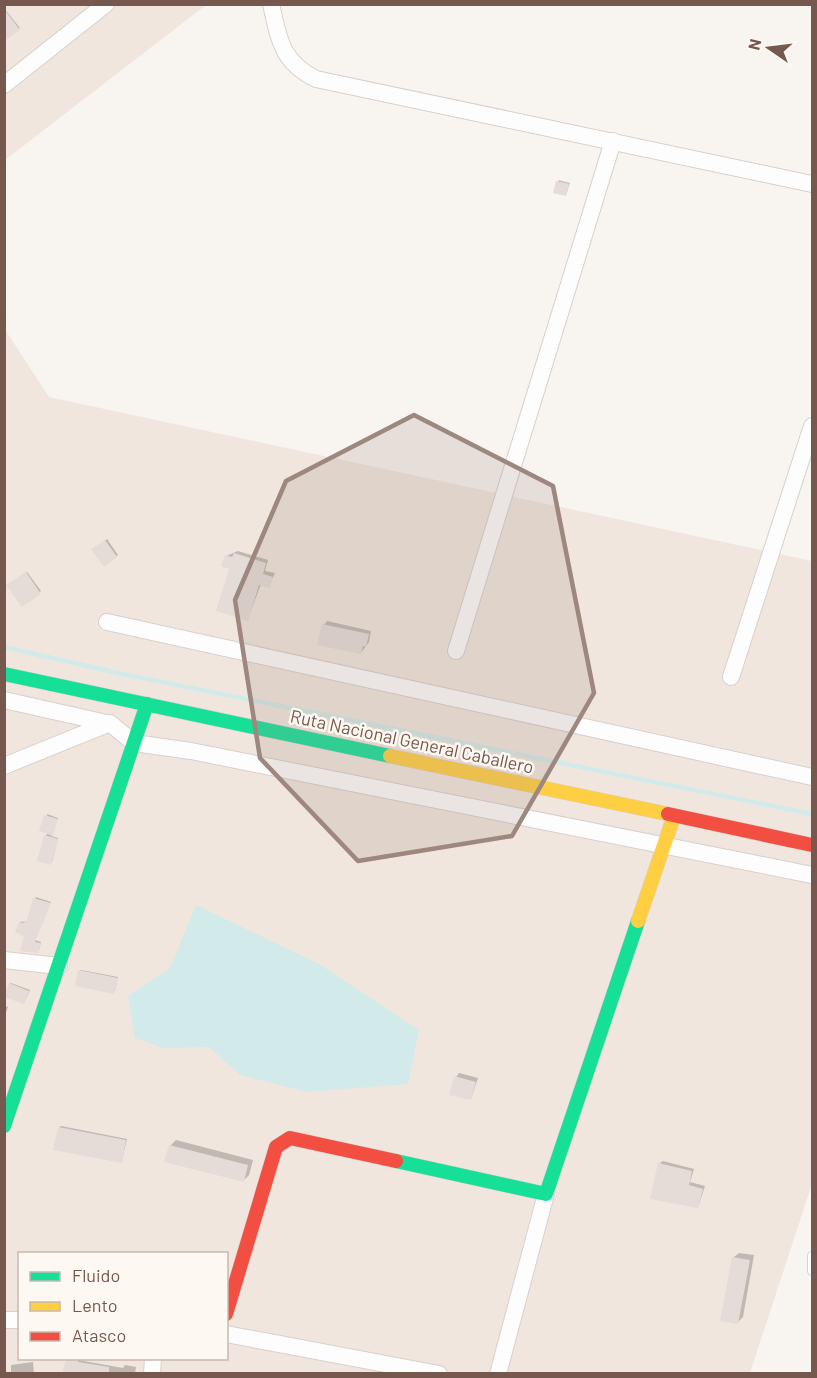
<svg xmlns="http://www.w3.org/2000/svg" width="817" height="1378" font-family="Barlow,sans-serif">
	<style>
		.residential { fill: #f1e6de; fill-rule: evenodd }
		.water { fill: #d2eae9 }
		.shadow { fill: #0003 }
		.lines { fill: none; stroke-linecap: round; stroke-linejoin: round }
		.stream { stroke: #d2eae9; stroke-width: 4.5 }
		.building { fill: #e5dcd7 }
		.lane-casing { stroke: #d8d0cc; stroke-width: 10 }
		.street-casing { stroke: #d8d0cc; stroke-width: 18 }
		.fast-casing { stroke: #d8d0cc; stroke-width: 15 }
		.slow-casing { stroke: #d8d0cc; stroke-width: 15 }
		.jam-casing { stroke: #d8d0cc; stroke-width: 15 }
		.lane { stroke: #fefdfd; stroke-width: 8 }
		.street { stroke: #fefdfd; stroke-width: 16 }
		.fast { stroke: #16e098; stroke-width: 14 }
		.slow { stroke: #ffcf43; stroke-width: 14 }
		.jam { stroke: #f24e42; stroke-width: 14 }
		.marked { fill: #9d877f; fill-opacity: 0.2; stroke: #9d877f; stroke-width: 4.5; stroke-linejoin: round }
		.labels { text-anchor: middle; stroke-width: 5; stroke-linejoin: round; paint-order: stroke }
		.street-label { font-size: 18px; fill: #77584f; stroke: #fef8f3 }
	</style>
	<rect width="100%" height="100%" fill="#f8f4f0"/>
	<path class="residential" d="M5,5h201l-201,155z
		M4,328l45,69 763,164v623l-62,189h-745zM20,1254h206v104h-206z"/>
	<path class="water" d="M196,905l123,59 100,66 -11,54 -101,8 -67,-17 -31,-28 -46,1 -28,-10 -7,-42 42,-28z"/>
	<path class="shadow" d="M4,8l16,20 -16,12z
		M559,180l11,3 -4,12 -8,-13z
		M107,539l11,16 -14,10 -11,-16z
		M238,551l30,9 -3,11 10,2 -6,13 -8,-2 -13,35 -22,-63z
		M27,572l14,19 -19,14 -14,-20z
		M327,621l44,10 -2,11 -8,11 -37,-28z
		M47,814l11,4 -7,18 7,2 -6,24 -7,-26 4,-3z
		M36,897l15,5 -16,38 6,2 -2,8 -19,-28 8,-1z
		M81,970l37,7 -3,14 -35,-20z
		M11,983l19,7 -6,13 -14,-19z
		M4,1005l4,2 -4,11z
		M459,1073l19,5 -7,21 -15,-22z
		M61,1126l66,13 -5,21 -63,-33z
		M176,1140l77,20 -4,15 -5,5 -74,-34z
		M663,1161l31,8 -4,13 15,4 -7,21 -38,-44z
		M739,1253l15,2 -11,62 -5,5 -5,-64z
		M67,1358l56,10 2,-3 11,2 -1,7h-71z
		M33,1362l1,12h-23v-9z"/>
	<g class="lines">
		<path class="stream" d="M4,647l114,26 694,141"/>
	</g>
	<path class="building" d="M4,9l16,21 -16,11z
		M556,181l13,3 -3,12 -13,-3z
		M105,540l12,17 -13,10 -13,-18z
		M234,553l32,10 -3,11 10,3 -3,11 -11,-3 -11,36 -32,-10 13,-42 -8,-3 4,-11 7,2z
		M26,572l15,22 -19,13 -16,-22z
		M322,624l47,10 -3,13 -3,-1 -2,8 -44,-9z
		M44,815l14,4 -5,17 -14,-5z
		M44,835l14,4 -7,26 -14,-4z
		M33,898l18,5 -16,39 6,1 -3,10 -18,-2 4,-15 -9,-4 4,-10 4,1 4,-3z
		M78,970l40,8 -4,16 -39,-8z
		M9,983l20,8 -5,13 -20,-7z
		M454,1076l22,6 -5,18 -22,-5z
		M58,1127l68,13 -4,23 -69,-13z
		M169,1145l79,20 -4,17 -80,-20z
		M658,1163l34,8 -3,14 14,4 -5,19 -48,-9z
		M732,1257l18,3 -12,64 -18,-3z
		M66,1359h12v3l31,5v7h-47z"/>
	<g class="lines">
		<defs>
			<path id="lane" d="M812,1256v15"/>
			<path id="street" d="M271,4c8,35 10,58 45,75l496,105
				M4,85l102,-81
				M107,622l705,155
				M456,651l157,-510
				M731,677l81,-251
				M4,700l107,24 23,19 57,8 621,124
				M4,766l106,-43
				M4,960l55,6
				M4,1320h16
				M226,1334l213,40
				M152,1374l1,-16
				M498,1374l48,-180"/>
			<path id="fast" d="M4,674l386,82
				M4,1126l143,-422
				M396,1161l150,33 92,-273"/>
			<path id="slow" d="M390,756l278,58
				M638,921l36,-105"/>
			<path id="jam" d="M668,814l144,31
				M226,1314l50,-167 14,-9 106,23"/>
		</defs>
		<use href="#lane" class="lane-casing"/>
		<use href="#street" class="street-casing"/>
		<use href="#fast" class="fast-casing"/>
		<use href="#slow" class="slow-casing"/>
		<use href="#jam" class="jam-casing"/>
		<use href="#lane" class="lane"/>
		<use href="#street" class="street"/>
		<use href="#fast" class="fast"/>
		<use href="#slow" class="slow"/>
		<use href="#jam" class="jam"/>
	</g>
	<path class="marked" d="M414,415l139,71 41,207 -82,143 -154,25 -98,-103 -25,-158 51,-119z"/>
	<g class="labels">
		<g class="street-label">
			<text transform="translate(412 742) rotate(12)" y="6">Ruta Nacional General Caballero</text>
		</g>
	</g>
	<rect width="817" height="1378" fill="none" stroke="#77584f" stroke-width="12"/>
	<rect x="18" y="1252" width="210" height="108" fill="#fef8f3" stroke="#c8b8b1" stroke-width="1.5"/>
	<rect x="30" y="1272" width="30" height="9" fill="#16e098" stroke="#c8b8b1" stroke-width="1.5"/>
	<text x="72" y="1282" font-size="18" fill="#77584f">Fluido</text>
	<rect x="30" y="1302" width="30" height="9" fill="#ffcf43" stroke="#c8b8b1" stroke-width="1.5"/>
	<text x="72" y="1312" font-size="18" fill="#77584f">Lento</text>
	<rect x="30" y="1332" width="30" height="9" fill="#f24e42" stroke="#c8b8b1" stroke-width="1.5"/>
	<text x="72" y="1342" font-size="18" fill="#77584f">Atasco</text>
	<g transform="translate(769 48) rotate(284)" stroke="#fef8f3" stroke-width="4.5" paint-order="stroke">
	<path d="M0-4.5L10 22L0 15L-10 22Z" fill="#77584f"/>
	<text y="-9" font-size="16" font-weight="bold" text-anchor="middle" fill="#77584f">N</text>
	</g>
</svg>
